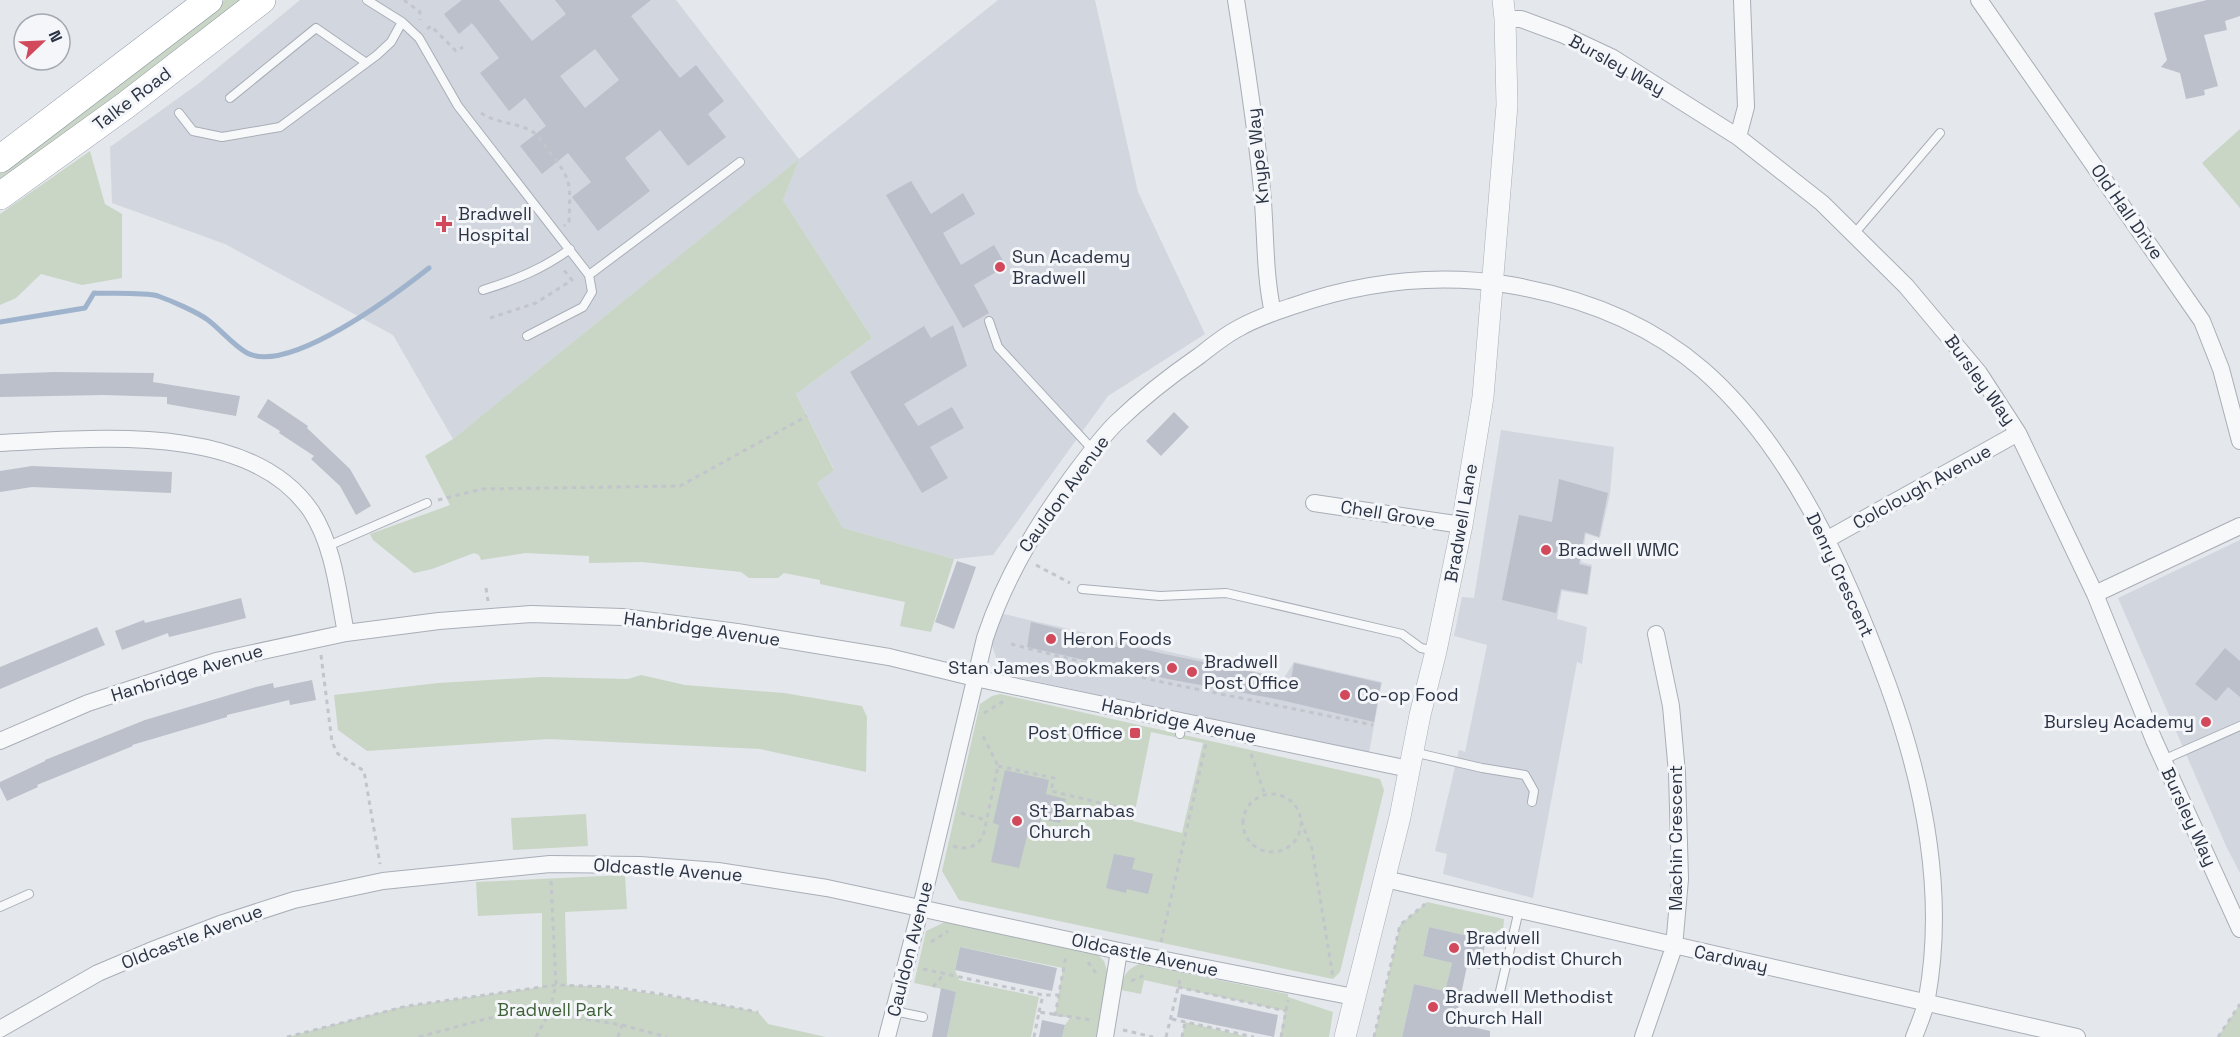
<svg xmlns="http://www.w3.org/2000/svg" width="2240" height="1037" font-family="'Space Grotesk',sans-serif">
	<style>
		.built { fill: #d2d6de }
		.green { fill: #c9d6c5; fill-rule: evenodd }
		.lines { fill: none; stroke-linecap: round; stroke-linejoin: round }
		.stream { stroke: #9fb4cc; stroke-width: 5 }
		.building { fill: #bbc0ca; fill-rule: evenodd }
		.service-casing { stroke: #a9aeb7; stroke-width: 10 }
		.minor-casing { stroke: #a9aeb7; stroke-width: 18 }
		.tertiary-casing { stroke: #a9aeb7; stroke-width: 22 }
		.trunk-casing { stroke: #8b94a3; stroke-width: 28 }
		.path { stroke: #c2c5cb; stroke-width: 3; stroke-dasharray: 4.5 4.5; stroke-linecap: butt }
		.service { stroke: #f7f8fa; stroke-width: 8 }
		.minor { stroke: #f7f8fa; stroke-width: 16 }
		.tertiary { stroke: #f7f8fa; stroke-width: 21 }
		.trunk { stroke: #fff; stroke-width: 27 }
		.poi-dot { fill: #d1495b; stroke: #f4f6f9; stroke-width: 2 }
		.labels { text-anchor: middle; stroke-width: 6; stroke-linejoin: round; paint-order: stroke }
		.street-label { font-size: 18px; fill: #2b3445; stroke: #f4f6f9 }
		.poi-label { font-size: 18px; fill: #2b3445; stroke: #f4f6f9; text-anchor: start }
		.park-label { font-size: 18px; fill: #3f6138; stroke: #f4f6f9 }
	</style>
	<rect width="100%" height="100%" fill="#e4e7ec"/>
	<path class="built" d="M300,0h376l123,159 199,-159h97l43,192 67,142 -97,62 -115,159 -39,4 -111,-31 -26,-45 17,-14 -38,-75 76,-56 -89,-138 15,-40 -345,279 -60,-104 -168,-91 -113,-41 -2,-56 88,-63z
		M1501,430l113,17 -4,47 -10,44 -14,-4 -5,28 11,3 -4,30 -26,-4 -5,28 30,8 -5,37 -5,-2 -44,236 -90,-24 4,-20 -12,-3 24,-101 6,2 22,-107 -33,-9 8,-39 12,1z
		M2240,540v333l-14,-27 -108,-248z
		M999,613l285,65 10,-16 88,20 -13,71 -367,-79 -11,-31z"/>
	<path class="green" d="M224,0h23l-247,186v-21l150,-108z
		M2240,129v79l-38,-45z
		M90,151l15,53 17,10v64l-40,7 -41,-11 -25,24 -16,7v-91z
		M799,159l-16,41 89,138 -76,56 38,76 -17,13 26,45 111,31 -23,73 -31,-6 5,-24 -85,-18v-4l-36,-7 -6,5h-29l-8,-6 -100,-10 -52,1v-7l-63,-3 -45,7 -2,-5 -5,-2 -42,16 -18,4 -41,-33 -3,-6 80,-29 -25,-49 28,-17z
		M641,675l44,10 99,8 78,13 5,11 -1,55 -106,-23 -211,-10 -182,12 -29,-21 -4,-35 104,-12 104,-6 86,2z
		M1000,694l380,85 4,11 -44,182 -7,7 -374,-79 -17,-29 38,-167 12,-8zM1151,732l52,11 -21,90 -49,-12z
		M586,814l2,32 -75,4 -2,-32z
		M625,875l2,34 -62,3 2,73c65,3 128,15 191,27l10,12 58,13h-539l114,-30 141,-20v-74l-64,3 -2,-34z
		M1427,902l77,17 -1,12 -4,-1 -13,10 -57,-13 -6,29 29,7 -7,28 -31,-7 -12,53h-28l26,-112z
		M945,922l152,32 7,7 4,13 -12,63h-34l3,-12 5,-7h5l-20,-2 8,-48 -103,-21 -5,23 4,10 80,17 -8,40h-84l9,-45 -42,-9 12,-52z
		M1139,964l149,30v3l45,15 -4,25h-49l5,-26 -141,-31 -3,14 -20,-4c2,-14 5,-20 18,-26z
		M2240,1004v33h-22z
		M1185,1022l64,15h-67z"/>
	<g class="lines">
		<path class="stream" d="M0,322l85,-14 9,-15c17,1 50,-1 64,3 14,5 39,16 50,24 13,10 25,25 39,33 42,22 149,-59 182,-85"/>
	</g>
	<path class="building" d="M462,0h37l33,41 34,-27 -11,-14h96l-20,16 49,62 16,-13 28,36 -16,13 18,23 -38,29 -28,-36 -35,28 25,33 -52,40 -26,-34 19,-15 -23,-29 -26,21 -22,-28 26,-20 -21,-28 -16,13 -29,-38 19,-15 -27,-35 -13,11 -15,-20zM595,49l24,31 -34,28 -25,-32z
		M2207,0h33v16l-15,5 2,9 -23,5 14,51 -14,4 1,5 -19,4 -6,-26 -19,-6 6,-7 -13,-47z
		M911,181l20,33 32,-21 12,21 -32,19 18,32 33,-20 12,21 -32,19 15,28 -26,15 -77,-133z
		M953,325l14,41 -63,38 14,22 34,-19 12,21 -34,19 18,31 -26,15 -72,-121 74,-46 7,12z
		M55,372l99,1 -1,9 87,14 -4,20 -69,-12v-7l-63,-2 -104,2v-23z
		M268,399l40,27 -1,2 43,41 21,37 -15,9 -16,-29 -29,-27 3,-3 -35,-23 1,-2 -23,-14z
		M1174,412l15,15 -28,29 -15,-15z
		M32,466l140,6 -1,21 -139,-6 -32,5v-21z
		M1559,479l49,14 -9,44 -14,-5 -6,32 12,3 -4,27 -26,-5 -5,24 -54,-13 17,-85 33,7z
		M957,561l19,6 -22,62 -19,-7z
		M241,598l5,20 -28,7 -49,12 -1,-4 -46,17 -7,-19 29,-11 1,3z
		M1031,622l133,32 127,26 3,-17 87,20 -7,39 -93,-22 -113,-21 -141,-32z
		M97,627l8,18 -105,44v-22z
		M2225,648l15,13v36l-12,-10 -12,14 -21,-17z
		M312,680l4,20 -26,5 -1,-5 -62,15v2l-95,28 1,1 -96,39 1,2 -31,14 -7,-14v-5l45,-21v-1l100,-40 111,-33 17,-4 1,5z
		M1005,770l44,10 -3,14 20,5 -6,24 -19,-4 -4,15 -9,-2 -9,36 -28,-6 8,-37 -6,-2z
		M1114,854l21,4 -3,11 21,5 -5,20 -21,-5 -1,4 -20,-5z
		M1429,927l57,13 -6,29 -13,-3 -12,57 35,8v6h-88l12,-53 31,7 7,-28 -29,-7z
		M960,947l97,21 -5,23 -97,-21z
		M941,988l15,4 -9,45h-15z
		M1181,994l97,21 -4,22 -97,-20z
		M1042,1020l23,5 -3,12h-23z"/>
	<g class="lines">
		<defs>
			<path id="service" d="M367,0l35,22 17,16 39,68 131,169 3,17 -9,15 -56,29
				M230,98l86,-70 49,34
				M179,113l14,18 29,6 58,-10 97,-72 14,-13 11,-20
				M1854,234l86,-101
				M589,275l151,-113
				M483,290c32,-10 60,-21 87,-41
				M989,321l9,26 95,103
				M328,546l99,-43
				M1082,589l78,7 66,-3 176,41 19,14 15,3
				M1180,734l2,-13
				M1413,752l69,16 43,7 9,16 -2,11
				M2163,760l77,-34
				M0,907l29,-13
				M1498,1000l21,-90
				M894,1011l29,6"/>
			<path id="minor" d="M1236,0c10,63 20,126 26,190 4,41 2,83 11,123
				M1979,0l223,321 19,48 19,72
				M1505,19h16l43,16 49,23 125,79 84,66 84,83 73,87 39,60 77,161 59,146 86,189
				M1738,137l8,-30 -4,-107
				M0,443c94,-4 250,-22 311,68 23,35 27,82 35,122
				M1314,503l148,22
				M1826,540l192,-107
				M2095,594l145,-68
				M0,741l88,-38 128,-42 130,-28 93,-12 92,-7 91,3 115,15 152,25 86,21 434,91
				M1385,879l692,158
				M0,1029l98,-56 52,-22 73,-28 71,-23 89,-19 167,-17 90,1 78,6 109,17 292,63 235,46
				M887,1037l34,-130 64,-269c19,-58 49,-109 85,-158 15,-20 29,-40 46,-57 26,-25 54,-47 83,-67 13,-10 26,-21 40,-28 17,-10 36,-16 54,-22 70,-24 144,-33 217,-21 70,12 139,38 193,85 90,79 144,204 185,315 36,99 58,208 39,313 -2,13 -8,26 -13,39
				M1105,1037l14,-86
				M1643,1037l31,-90 6,-68 -3,-106 -6,-67 -15,-72"/>
			<path id="tertiary" d="M1345,1037l55,-220 20,-102 16,-64 26,-126 21,-128 24,-292 -2,-86 -2,-19"/>
			<path id="trunk" d="M0,159l209,-159
				M0,196l126,-91 136,-105"/>
		</defs>
		<use href="#service" class="service-casing"/>
		<use href="#minor" class="minor-casing"/>
		<use href="#tertiary" class="tertiary-casing"/>
		<use href="#trunk" class="trunk-casing"/>
		<path class="path" d="M404,0l16,12v8
			M427,29l4,-3 25,25 7,-4
			M481,113c16,11 36,9 52,19 6,4 11,12 15,18 25,31 22,33 21,72l-5,4
			M490,318l46,-15 36,-23 -9,-11
			M438,500l44,-11 198,-3 127,-70
			M1036,565l34,18
			M486,588l2,13
			M1011,644l146,37 216,44
			M321,655l11,87 6,12 26,17 16,93
			M984,713l20,-12
			M1251,754l14,41
			M998,766l56,12 -3,13 83,20
			M1243 823a29 29 0 1 1 58 0a29 29 0 1 1-58 0Z
			M961,813l25,7
			M1301,821l11,28 21,128
			M953,846c14,4 21,2 30,-9l15,-71 -17,-34
			M551,881l5,104 -7,28 73,12 45,12
			M931,942l17,-11
			M1161,942l45,-198
			M1088,962l10,14
			M923,969l120,26h15
			M1131,981l16,-7
			M933,987l11,-13
			M1178,987l108,24
			M1039,1012l4,-17
			M1055,1016l11,-61
			M1172,1019l82,18
			M1123,1030l30,7
			M287,1037l120,-31 149,-21 56,2 55,8 91,17
			M419,1037l70,-19 60,-5
			M536,1037l13,-24
			M618,1037l4,-12
			M1034,1037l5,-25 52,8
			M1166,1037l14,-57
			M1182,1037l3,-15
			M1281,1037l7,-37
			M1374,1037l26,-112 25,-21
			M2218,1037l22,-33"/>
		<use href="#service" class="service"/>
		<use href="#minor" class="minor"/>
		<use href="#tertiary" class="tertiary"/>
		<use href="#trunk" class="trunk"/>
	</g>
	<g class="poi-dot">
		<path d="M441 215h6v6h6v6h-6v6h-6v-6h-6v-6h6z"/>
		<circle cx="1000" cy="267" r="6"/>
		<circle cx="1546" cy="550" r="6"/>
		<circle cx="1051" cy="639" r="6"/>
		<circle cx="1172" cy="668" r="6"/>
		<circle cx="1192" cy="672" r="6"/>
		<circle cx="1345" cy="695" r="6"/>
		<circle cx="2206" cy="722" r="6"/>
		<rect x="1129" y="727" width="12" height="12" rx="3"/>
		<circle cx="1017" cy="821" r="6"/>
		<circle cx="1454" cy="948" r="6"/>
		<circle cx="1433" cy="1007" r="6"/>
	</g>
	<g class="labels">
		<g class="street-label">
			<text transform="translate(1617 65) rotate(29)" y="6">Bursley Way</text>
			<text transform="translate(132 99) rotate(-37)" y="6">Talke Road</text>
			<text transform="translate(1258 156) rotate(-96)" y="6">Knype Way</text>
			<text transform="translate(2127 212) rotate(55)" y="6">Old Hall Drive</text>
			<text transform="translate(1980 380) rotate(54)" y="6">Bursley Way</text>
			<text transform="translate(1922 487) rotate(-29)" y="6">Colclough Avenue</text>
			<text transform="translate(1064 494) rotate(-54)" y="6">Cauldon Avenue</text>
			<text transform="translate(1388 514) rotate(9)" y="6">Chell Grove</text>
			<text transform="translate(1461 523) rotate(-80)" y="6">Bradwell Lane</text>
			<text transform="translate(1840 575) rotate(65)" y="6">Denry Crescent</text>
			<text transform="translate(702 629) rotate(8)" y="6">Hanbridge Avenue</text>
			<text transform="translate(187 673) rotate(-17)" y="6">Hanbridge Avenue</text>
			<text transform="translate(1179 721) rotate(12)" y="6">Hanbridge Avenue</text>
			<text transform="translate(2189 817) rotate(65)" y="6">Bursley Way</text>
			<text transform="translate(1676 838) rotate(-90)" y="6">Machin Crescent</text>
			<text transform="translate(668 870) rotate(4)" y="6">Oldcastle Avenue</text>
			<text transform="translate(192 937) rotate(-21)" y="6">Oldcastle Avenue</text>
			<text transform="translate(910 949) rotate(-76)" y="6">Cauldon Avenue</text>
			<text transform="translate(1145 955) rotate(12)" y="6">Oldcastle Avenue</text>
			<text transform="translate(1731 959) rotate(12)" y="6">Cardway</text>
		</g>
		<g class="poi-label">
			<text x="458" y="220">Bradwell<tspan x="458" dy="21">Hospital</tspan></text>
			<text x="1012" y="263">Sun Academy<tspan x="1012" dy="21">Bradwell</tspan></text>
			<text x="1558" y="556">Bradwell WMC</text>
			<text x="1063" y="645">Heron Foods</text>
			<text x="1204" y="668">Bradwell<tspan x="1204" dy="21">Post Office</tspan></text>
			<text x="1160" y="674" text-anchor="end">Stan James Bookmakers</text>
			<text x="1357" y="701">Co-op Food</text>
			<text x="2194" y="728" text-anchor="end">Bursley Academy</text>
			<text x="1123" y="739" text-anchor="end">Post Office</text>
			<text x="1029" y="817">St Barnabas<tspan x="1029" dy="21">Church</tspan></text>
			<text x="1466" y="944">Bradwell<tspan x="1466" dy="21">Methodist Church</tspan></text>
			<text x="1445" y="1003">Bradwell Methodist<tspan x="1445" dy="21">Church Hall</tspan></text>
		</g>
		<g class="park-label">
			<text x="555" y="1016">Bradwell Park</text>
		</g>
	</g>
	<g transform="translate(42 42) rotate(67)"><circle r="28" fill="#f4f6f9" stroke="#a4a8b1" stroke-width="1.5"/>
	<path d="M0-4.5L10 22L0 15L-10 22Z" fill="#d1495b"/>
	<text y="-9" font-size="16" font-weight="bold" text-anchor="middle" fill="#2b3445">N</text>
	</g>
</svg>
